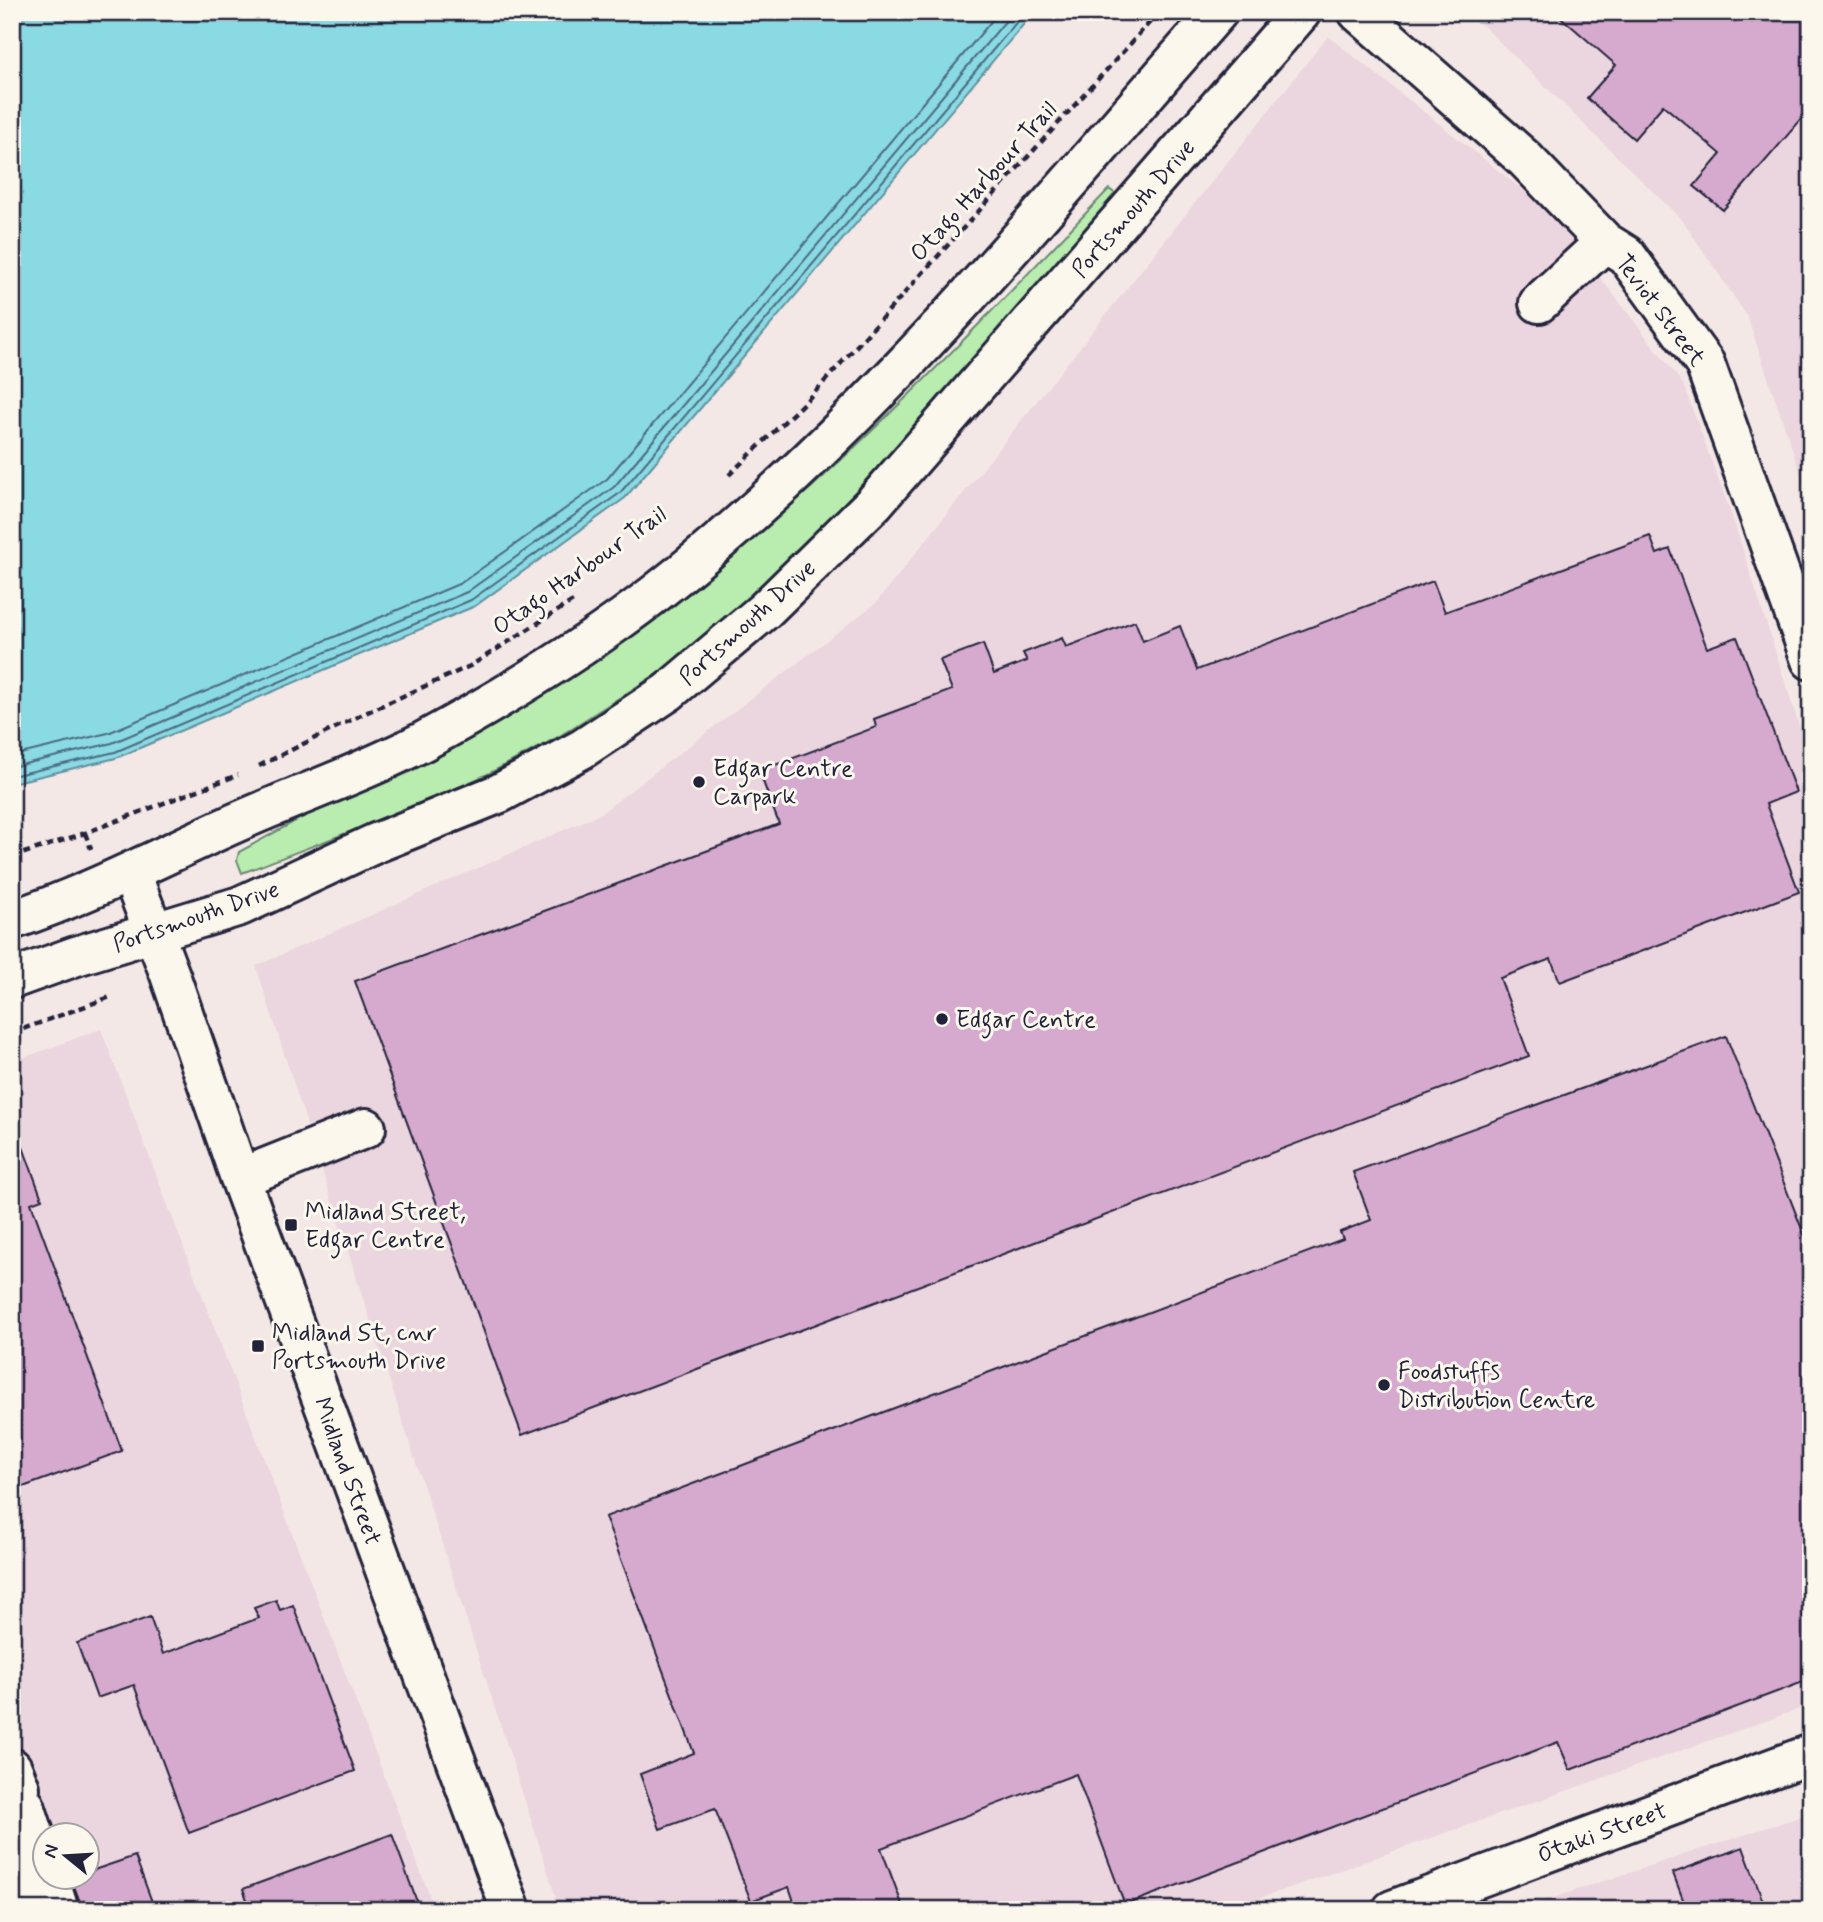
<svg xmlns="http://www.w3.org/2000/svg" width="1823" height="1922" font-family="Mynerve,sans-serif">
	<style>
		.built { fill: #ebd5df; fill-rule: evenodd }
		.green { fill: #b8edaf; stroke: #6d8875; stroke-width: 2 }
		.water { fill: #8adae4; stroke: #6090a0; stroke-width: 2 }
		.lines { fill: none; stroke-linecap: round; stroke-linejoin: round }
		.shore { stroke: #4c6c7f; stroke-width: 2 }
		.building { fill: #d6aace; stroke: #22223b; stroke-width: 2 }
		.minor-casing { stroke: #22223b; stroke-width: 44 }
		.major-casing { stroke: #22223b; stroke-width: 44 }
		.path { stroke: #22223b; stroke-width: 4.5; stroke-dasharray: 7 5; stroke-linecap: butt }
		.minor { stroke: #fbf7ec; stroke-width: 38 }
		.major { stroke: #fbf7ec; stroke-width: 38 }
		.poi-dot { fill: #22223b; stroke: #fbf7ec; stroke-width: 2.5 }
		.labels { text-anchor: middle; stroke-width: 6; stroke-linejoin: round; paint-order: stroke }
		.street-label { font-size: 24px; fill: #22223b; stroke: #fbf7ec }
		.poi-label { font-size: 24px; fill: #22223b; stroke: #fbf7ec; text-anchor: start }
	</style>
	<rect width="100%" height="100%" fill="#f4e8e6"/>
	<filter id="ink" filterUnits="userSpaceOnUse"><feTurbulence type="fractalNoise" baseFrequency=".0143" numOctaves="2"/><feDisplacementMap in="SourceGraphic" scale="14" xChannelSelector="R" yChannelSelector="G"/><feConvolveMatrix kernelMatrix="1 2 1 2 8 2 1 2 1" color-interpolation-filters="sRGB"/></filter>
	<g filter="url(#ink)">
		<path class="built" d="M1469,12h342v492l-64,-188 -64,-95z
			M1328,36l219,173 136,175 49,132 79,247v942l-585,205h-666l-304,-944 344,-152 276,-211z
			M101,1029l334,881h-423v-848zM46,1834h42v42h-42z
			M1811,1813v97h-295z"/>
		<path class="green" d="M1109,189l8,6 -153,178 -143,156 -74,71 -86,71 -103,66 -68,36 -63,29 -185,71 -5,-13 2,-8 393,-215c45,-32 86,-68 128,-104 124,-107 236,-226 349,-344z"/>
		<path class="water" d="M12,12h1022l-409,486 -150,108 -359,152 -104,25z"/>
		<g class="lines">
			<path class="shore" d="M12,756l96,-23 353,-150 146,-104 392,-467
				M12,767l100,-24 355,-151 147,-105 399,-475
				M12,776l103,-24 356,-152 149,-107 405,-481"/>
		</g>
		<path class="building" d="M1555,12h256v96l-88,102 -29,-24 27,-32 -58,-49 -29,34 -47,-41 29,-33z
			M1650,536l7,18 13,-5 37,99 30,-11 59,155 -30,12 33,88 -239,90 -9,-23 -51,19 29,78 -1007,379 -167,-454 424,-157 -20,-53 117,-44 -2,-8 78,-29 -12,-30 43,-16 11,30 33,-13 -4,-8 39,-15 4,9 69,-26 8,20 37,-15 17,44 236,-89 12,31z
			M1726,1036l85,216v427l-241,91 -12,-28 -433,163 -49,-131 -195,74 22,59 -8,3h-98l-8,-23 -38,14 -36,-92 -55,20 -20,-55 54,-21 -89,-236 738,-278 -3,-7 31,-12 -18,-48z
			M23,1147l19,52 -11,4 91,248 -110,40v-341z
			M276,1600l4,10 13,-5 62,166 -166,62 -55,-148 -37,13 -20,-55 73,-26 13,37 96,-36 -5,-10z
			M392,1834l28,76h-169l-8,-21z
			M1743,1847l23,63h-79l-14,-37z
			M135,1856l20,54h-72l-12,-32 17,-2v-4z"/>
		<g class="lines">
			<defs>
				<path id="minor" d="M1358,12l167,147 80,83 21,13 79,109 106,296
					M1539,303l66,-61
					M131,873l39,102 70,203 271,732
					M240,1178l126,-50
					M12,1768l8,20 -8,84
					M25,1806l21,64
					M12,1876l12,34
					M48,1876l11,34
					M1392,1910l419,-156"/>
				<path id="major" d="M12,920c74,-25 142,-60 212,-92 65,-30 135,-53 198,-86 81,-44 162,-93 234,-149 211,-164 385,-381 562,-581
					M12,979l64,-23 164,-50 136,-63 124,-50 82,-44 86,-57 97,-82 109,-107 427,-491"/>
			</defs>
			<use href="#minor" class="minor-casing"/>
			<use href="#major" class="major-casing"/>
			<path class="path" d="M729,475l85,-82 345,-381
				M259,766l104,-52 107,-48 106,-67
				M85,833l6,16
				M12,857l73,-24 153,-58
				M12,1033l101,-37"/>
			<use href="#minor" class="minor"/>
			<use href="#major" class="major"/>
		</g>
	</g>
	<g class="poi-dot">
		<circle cx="699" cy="782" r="7"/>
		<circle cx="942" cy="1019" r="7"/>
		<rect x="284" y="1218" width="14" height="14" rx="3.5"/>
		<rect x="251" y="1339" width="14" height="14" rx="3.5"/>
		<circle cx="1384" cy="1385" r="7"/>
	</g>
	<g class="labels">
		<g class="street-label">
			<text transform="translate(983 181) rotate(-48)" y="8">Otago Harbour Trail</text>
			<text transform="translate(1133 208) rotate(-49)" y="8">Portsmouth Drive</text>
			<text transform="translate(1661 310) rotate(53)" y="8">Teviot Street</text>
			<text transform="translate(579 570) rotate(-35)" y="8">Otago Harbour Trail</text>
			<text transform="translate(747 622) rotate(-42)" y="8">Portsmouth Drive</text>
			<text transform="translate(196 916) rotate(-19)" y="8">Portsmouth Drive</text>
			<text transform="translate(348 1471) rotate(70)" y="8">Midland Street</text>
			<text transform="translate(1602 1832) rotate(-20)" y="8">Ōtaki Street</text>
		</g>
		<g class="poi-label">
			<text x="713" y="776">Edgar Centre<tspan x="713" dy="28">Carpark</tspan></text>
			<text x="956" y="1027">Edgar Centre</text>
			<text x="305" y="1219">Midland Street,<tspan x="305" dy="28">Edgar Centre</tspan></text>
			<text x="272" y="1340">Midland St, cnr<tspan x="272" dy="28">Portsmouth Drive</tspan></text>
			<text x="1398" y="1379">Foodstuffs<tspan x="1398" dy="28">Distribution Centre</tspan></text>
		</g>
	</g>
	<rect width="1823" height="1922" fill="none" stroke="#fbf7ec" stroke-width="42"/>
	<rect x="21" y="21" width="1781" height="1880" fill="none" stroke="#22223b" stroke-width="2.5" filter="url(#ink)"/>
	<g transform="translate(66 1856) rotate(288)"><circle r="33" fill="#fbf7ec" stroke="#a4a2a5" stroke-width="2"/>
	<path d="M0-5L12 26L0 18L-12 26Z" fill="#22223b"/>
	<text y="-10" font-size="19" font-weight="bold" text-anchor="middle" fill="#22223b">N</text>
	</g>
</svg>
